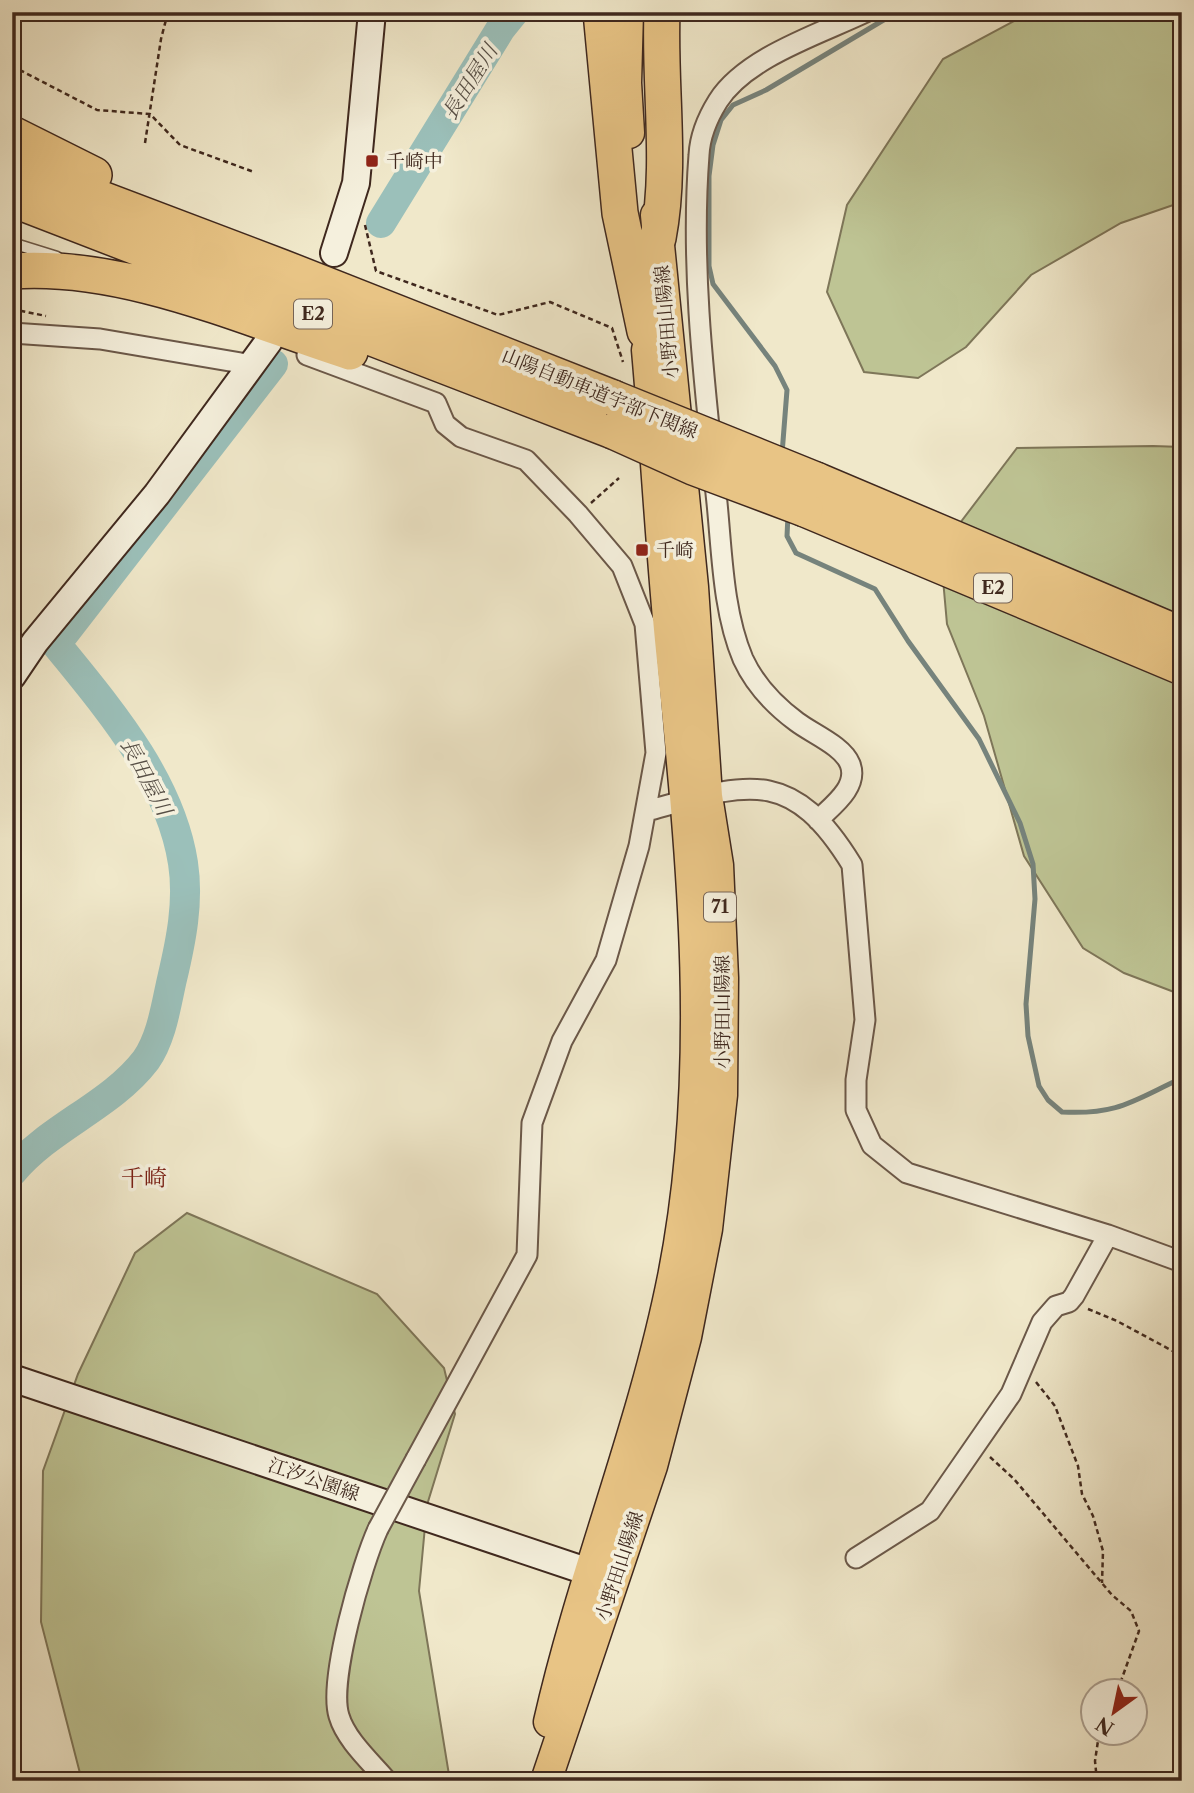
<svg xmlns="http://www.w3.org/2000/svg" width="1194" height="1793" font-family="'Libre Caslon Text','Noto Serif JP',serif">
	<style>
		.green { fill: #bec494; stroke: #7e7659; stroke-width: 2 }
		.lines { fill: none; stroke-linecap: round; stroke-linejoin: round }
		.stream { stroke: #76837c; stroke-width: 5 }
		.river { stroke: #9bc0ba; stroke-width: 30 }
		.lane-casing { stroke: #6b5849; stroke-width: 13 }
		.street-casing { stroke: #6b5849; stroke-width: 23 }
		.secondary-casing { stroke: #3f281e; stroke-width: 30 }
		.primary-casing { stroke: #3f281e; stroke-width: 33 }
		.highway-casing { stroke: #3f281e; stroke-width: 38 }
		.path { stroke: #3f281e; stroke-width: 2.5; stroke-dasharray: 5 3.5; stroke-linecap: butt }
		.lane { stroke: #f5f0dd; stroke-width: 10 }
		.street { stroke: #f5f0dd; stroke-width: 19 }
		.secondary { stroke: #f5f0dd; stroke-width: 26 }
		.primary { stroke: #e8c485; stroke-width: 30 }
		.highway { stroke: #e8c485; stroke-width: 35 }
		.street-bridge-casing { stroke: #6b5849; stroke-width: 23; stroke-linecap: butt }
		.highway-bridge-casing { stroke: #3f281e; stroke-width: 38; stroke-linecap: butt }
		.street-bridge { stroke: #f5f0dd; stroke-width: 19 }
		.highway-bridge { stroke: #e8c485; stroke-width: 35 }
		.poi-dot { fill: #8f2418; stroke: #f5f0dd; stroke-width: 2.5 }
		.labels { text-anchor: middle; stroke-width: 7; stroke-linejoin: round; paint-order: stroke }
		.shield { fill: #f5f0dd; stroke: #766457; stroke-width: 2 }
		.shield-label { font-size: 18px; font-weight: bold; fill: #3f281e }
		.poi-label { font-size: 19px; fill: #3f281e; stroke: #f5f0dd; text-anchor: start }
		.street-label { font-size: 19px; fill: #3f281e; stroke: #f5f0dd }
		.water-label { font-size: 21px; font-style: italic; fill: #564e45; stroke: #f5f0dd }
		.quarter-label { font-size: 23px; fill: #7a1f14; stroke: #f5f0dd }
	</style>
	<rect width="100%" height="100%" fill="#f0e8ca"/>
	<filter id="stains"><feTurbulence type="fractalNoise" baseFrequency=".00286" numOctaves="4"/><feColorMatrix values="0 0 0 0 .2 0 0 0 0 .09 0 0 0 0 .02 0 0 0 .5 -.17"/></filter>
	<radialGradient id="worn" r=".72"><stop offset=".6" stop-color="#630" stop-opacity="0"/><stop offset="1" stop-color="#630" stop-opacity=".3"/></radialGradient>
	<path class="green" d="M1031,12h151v190l-61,21 -90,52 -65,72 -48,31 -54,-6 -37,-80 20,-87 96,-146z
		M1153,446l29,1v548l-58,-22 -41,-25 -59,-92 -40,-140 -37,-92 -5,-56 15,-41 60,-79z
		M187,1213l190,81 67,74 11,46 -28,91 -8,86 31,190h-368l-41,-159 2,-151 35,-97 57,-121z"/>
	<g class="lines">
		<path class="stream" d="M782,454l5,-64 -12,-24 -62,-82 -4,-18v-90l4,-31 8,-25 12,-15 33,-15 131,-78
			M788,515l-1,21 9,17 79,36 33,52 71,98 41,84 13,41 2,35 -9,105 2,32 11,50 9,14 14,12c57,3 72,-12 120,-34
			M1182,1511v23"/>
		<path class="river" d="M381,223l120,-195 13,-16
			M12,1172c37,-45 99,-66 134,-112 16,-23 20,-55 26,-81 9,-38 17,-77 11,-116 -13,-84 -76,-156 -127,-219l217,-280"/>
		<defs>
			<path id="lane" d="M12,243l45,14"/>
			<path id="street" d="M12,333l88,6 153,26
				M307,355l129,48 9,21 16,13 65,23 52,54 44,52 23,58 11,129 -17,93 -33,114 -44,81 -30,82 -5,132 -111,204
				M646,811c100,-27 144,-47 206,54l13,155 -9,60v30l16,35 35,28 201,62 74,27
				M818,820c14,-14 41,-33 32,-56 -7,-18 -37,-30 -53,-42 -23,-17 -42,-37 -54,-63 -20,-47 -21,-106 -26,-156 -12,-114 -27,-233 -18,-348 1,-20 9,-38 19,-54 28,-44 102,-67 148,-89
				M378,1529c-16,35 -50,152 -39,187 7,24 32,46 48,65
				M856,1558l74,-47 81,-117 31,-72 14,-16 13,-4 5,-6 34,-61"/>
			<path id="secondary" d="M334,253l22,-70 16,-171
				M12,676l23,-34 122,-148 112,-153
				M12,1378l598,201"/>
			<path id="primary" d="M628,12l-2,71 3,50
				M549,1722c34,-150 94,-294 124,-445 41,-207 19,-419 -2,-627 -10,-100 -15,-200 -24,-300
				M546,1781l106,-315 34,-129 21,-108 15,-134 1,-117 -5,-113 -11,-69 -14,-209 -37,-372"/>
			<path id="highway" d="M601,12l19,201 25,118
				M12,134l82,41
				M12,165l269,102 332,131
				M12,199l601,232
				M658,238c14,-74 1,-151 4,-226
				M12,271c113,-8 232,47 338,81
				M816,480l366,155
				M805,509l377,158"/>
		</defs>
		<use href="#lane" class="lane-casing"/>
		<use href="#street" class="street-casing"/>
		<use href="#secondary" class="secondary-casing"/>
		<use href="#primary" class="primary-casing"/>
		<use href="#highway" class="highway-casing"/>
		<path class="path" d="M12,66l85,44 53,4 30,31 74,27
			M145,143l16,-104 7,-27
			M365,225l11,46 122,44 52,-13 62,26 11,34
			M12,309l34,7
			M591,503l28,-25
			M1088,1309l29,12 65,35
			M1036,1382l19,24 23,60 4,28 11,22 10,35 -1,32
			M990,1457l24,22 98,116 19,16 8,20 -22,61
			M1097,1781l-2,-20 4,-27"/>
		<use href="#lane" class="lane"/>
		<use href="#street" class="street"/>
		<use href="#secondary" class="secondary"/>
		<use href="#primary" class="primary"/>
		<use href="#highway" class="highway"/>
		<defs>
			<path id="street-bridge" d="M378,1529l38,-70"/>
			<path id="highway-bridge" d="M613,398l203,82
				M613,431l80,36 112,42"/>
		</defs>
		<use href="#street-bridge" class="street-bridge-casing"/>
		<use href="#highway-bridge" class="highway-bridge-casing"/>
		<use href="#street-bridge" class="street-bridge"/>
		<use href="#highway-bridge" class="highway-bridge"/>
	</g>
	<g class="poi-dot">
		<rect x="365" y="154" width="14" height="14" rx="3.5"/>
		<rect x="635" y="543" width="14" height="14" rx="3.5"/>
	</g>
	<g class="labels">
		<g class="shield">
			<rect x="294" y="299.5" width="38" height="29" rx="5"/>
			<rect x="974" y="573.5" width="38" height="29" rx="5"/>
			<rect x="704" y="892.5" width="32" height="29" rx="5"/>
		</g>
		<g class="shield-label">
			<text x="313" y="320">E2</text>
			<text x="993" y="594">E2</text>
			<text x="720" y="913">71</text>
		</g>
		<g class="poi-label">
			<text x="386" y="168">千崎中</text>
			<text x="656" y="557">千崎</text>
		</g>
		<g class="street-label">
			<text transform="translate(666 322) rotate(-95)" y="7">小野田山陽線</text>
			<text transform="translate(600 393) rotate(22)" y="7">山陽自動車道宇部下関線</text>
			<text transform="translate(722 1012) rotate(-90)" y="7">小野田山陽線</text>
			<text transform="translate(314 1479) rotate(19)" y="7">江汐公園線</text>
			<text transform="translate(619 1566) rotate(-72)" y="7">小野田山陽線</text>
		</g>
		<g class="water-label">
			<text transform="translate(470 82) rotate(-58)" y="7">長田屋川</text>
			<text transform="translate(146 777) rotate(62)" y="7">長田屋川</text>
		</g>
		<g class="quarter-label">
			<text x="144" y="1186">千崎</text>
		</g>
	</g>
	<rect width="1194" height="1793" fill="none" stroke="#f0e8ca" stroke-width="42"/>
	<rect x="14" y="14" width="1166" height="1765" fill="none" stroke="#3f281e" stroke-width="3.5"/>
	<rect x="21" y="21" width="1152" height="1751" fill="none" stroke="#3f281e" stroke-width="2"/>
	<g transform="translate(1114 1712) rotate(213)"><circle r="33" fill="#f5f0dd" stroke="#aca091" stroke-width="2"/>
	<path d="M0-5L12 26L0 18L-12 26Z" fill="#8f2418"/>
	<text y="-10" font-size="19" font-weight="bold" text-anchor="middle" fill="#3f281e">N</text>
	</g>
	<rect width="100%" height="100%" filter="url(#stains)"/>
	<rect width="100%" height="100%" fill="url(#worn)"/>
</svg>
